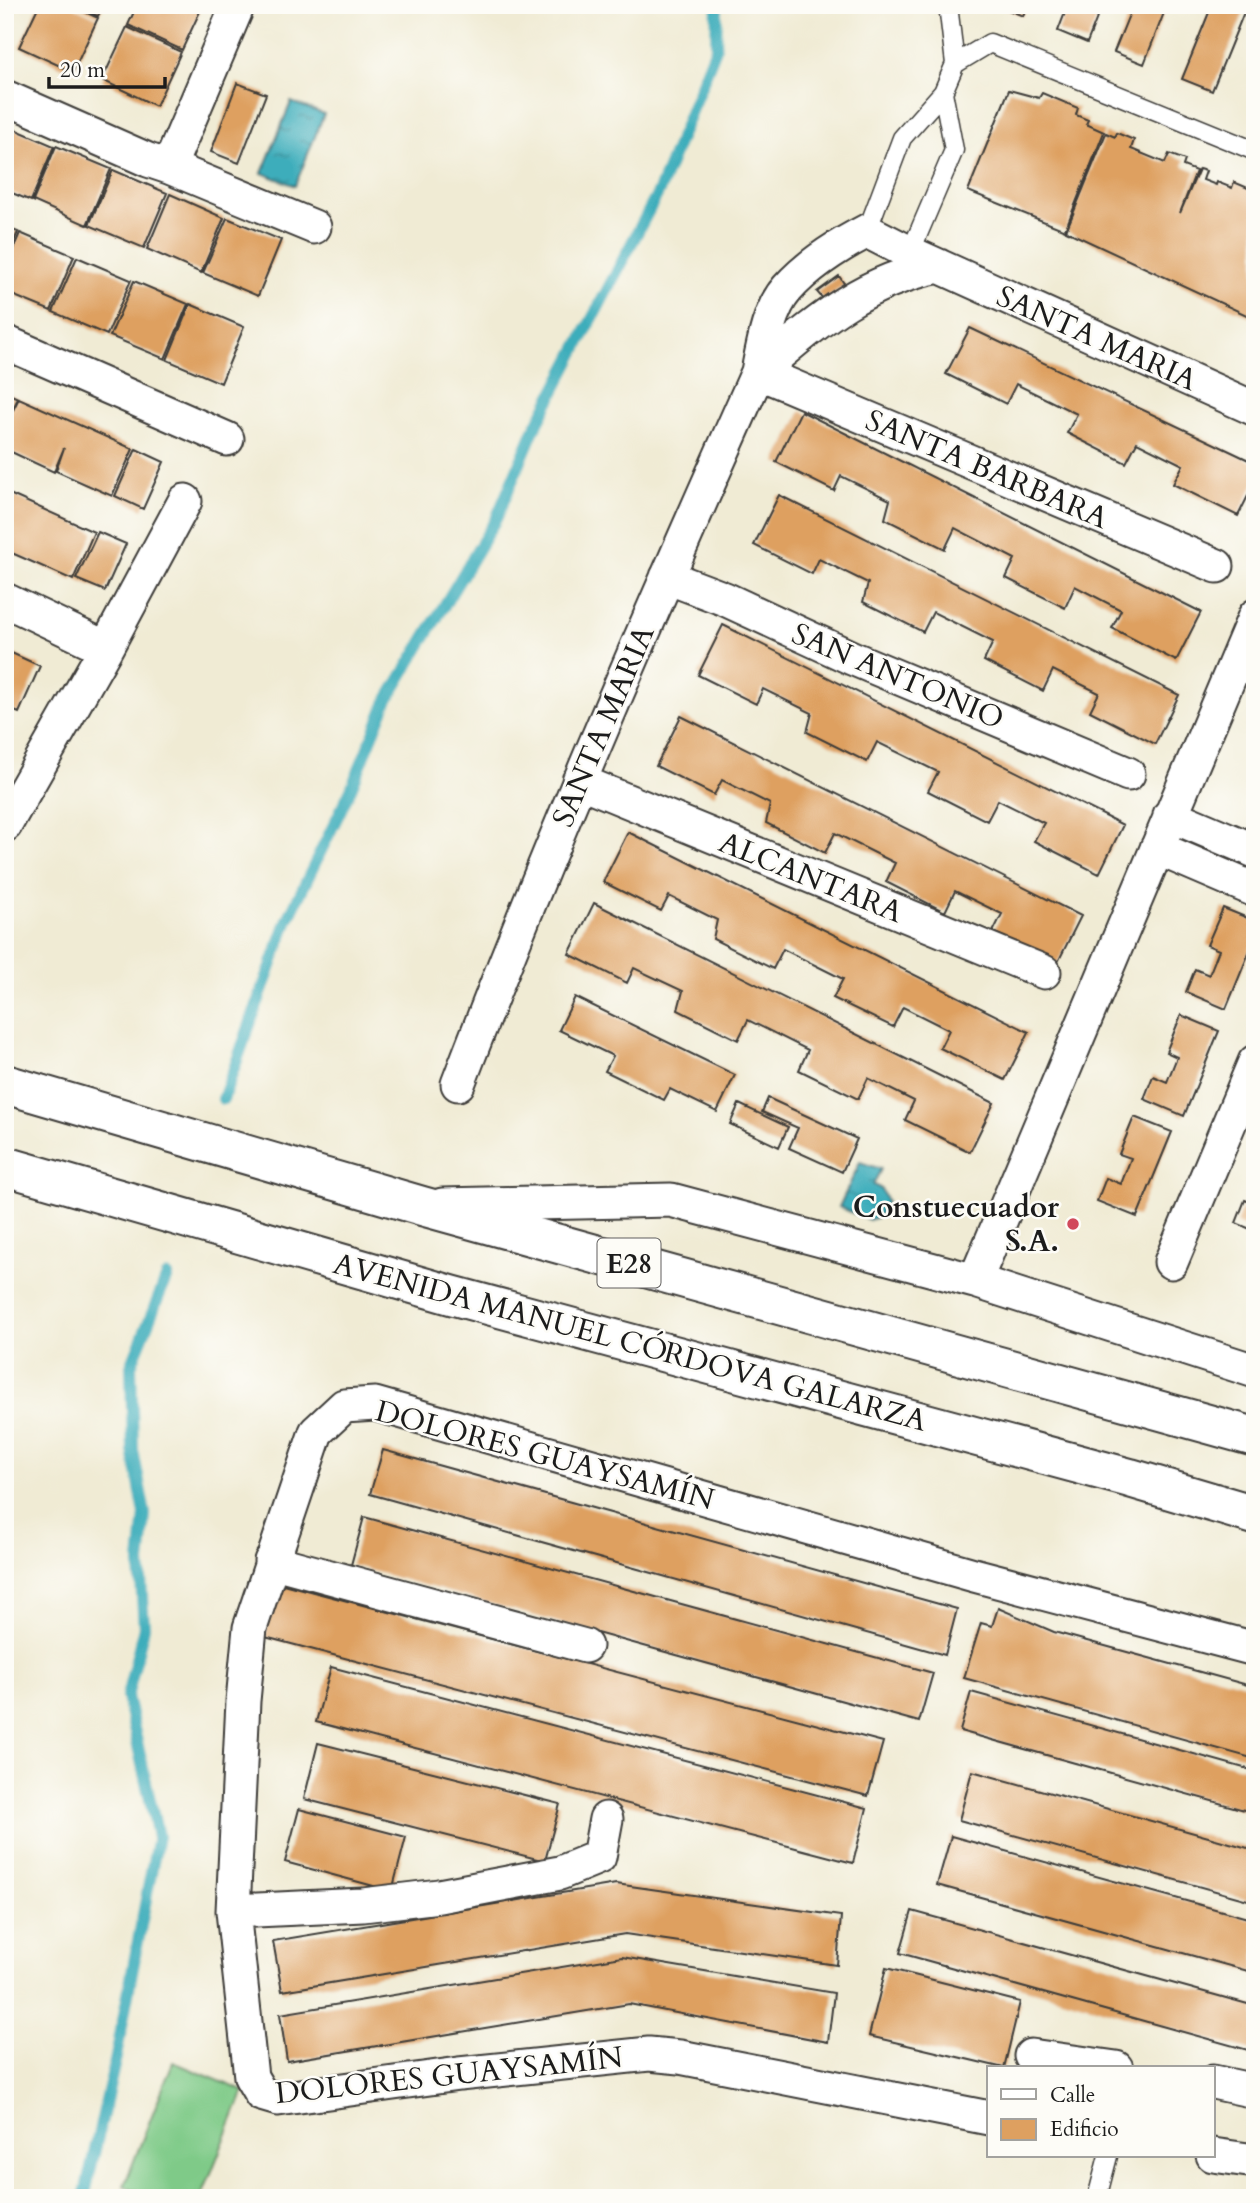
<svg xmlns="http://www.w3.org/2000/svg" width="1260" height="2203" font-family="Cardo,serif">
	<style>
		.grass { fill: #7fca88; stroke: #4e7352; stroke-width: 2 }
		.water { fill: url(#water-ripples); stroke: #2d646c; stroke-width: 2 }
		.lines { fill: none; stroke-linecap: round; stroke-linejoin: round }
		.stream { stroke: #3eadbb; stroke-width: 12 }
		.building { fill: #dea060 }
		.lane-casing { stroke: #3c3b38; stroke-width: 21 }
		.street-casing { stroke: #3c3b38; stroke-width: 37 }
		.primary-casing { stroke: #3c3b38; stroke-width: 42 }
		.lane { stroke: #fff; stroke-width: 18 }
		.street { stroke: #fff; stroke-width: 33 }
		.primary { stroke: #fff; stroke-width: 38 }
		.poi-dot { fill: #d1495b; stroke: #fdfcf7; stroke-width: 2.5 }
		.labels { text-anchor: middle; stroke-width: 5; stroke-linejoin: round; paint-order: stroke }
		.shield { fill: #fdfcf7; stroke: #605f5e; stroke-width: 2 }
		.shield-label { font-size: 28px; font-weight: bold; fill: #1c1c1c }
		.street-label { font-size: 30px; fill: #1c1c1c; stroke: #fdfcf7 }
		.poi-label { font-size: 30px; font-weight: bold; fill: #1c1c1c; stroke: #fdfcf7; text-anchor: end }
	</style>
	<defs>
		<pattern id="water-ripples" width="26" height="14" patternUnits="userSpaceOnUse" patternTransform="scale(1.75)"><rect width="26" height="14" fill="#3eadbb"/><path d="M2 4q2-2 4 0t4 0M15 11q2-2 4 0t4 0" fill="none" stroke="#338c97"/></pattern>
	</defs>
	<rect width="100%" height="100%" fill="#fdfcf7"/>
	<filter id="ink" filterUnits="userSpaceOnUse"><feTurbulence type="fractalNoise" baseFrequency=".0143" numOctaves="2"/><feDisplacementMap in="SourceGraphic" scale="14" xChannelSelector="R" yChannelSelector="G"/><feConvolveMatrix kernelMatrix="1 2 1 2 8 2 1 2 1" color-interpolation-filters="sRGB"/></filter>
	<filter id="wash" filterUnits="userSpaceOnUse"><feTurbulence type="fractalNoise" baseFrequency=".00686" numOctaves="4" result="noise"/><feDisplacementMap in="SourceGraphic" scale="28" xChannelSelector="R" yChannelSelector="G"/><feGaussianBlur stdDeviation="1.57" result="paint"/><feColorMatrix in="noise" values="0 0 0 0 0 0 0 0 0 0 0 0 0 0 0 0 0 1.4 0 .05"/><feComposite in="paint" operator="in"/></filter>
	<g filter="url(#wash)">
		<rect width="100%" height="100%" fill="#f0ebd4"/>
		<path class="grass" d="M173,2062l71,29 -43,107h-48l-29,-12z"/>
		<path class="water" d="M291,102l33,12 -29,72 -33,-13z
			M860,1162l21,7 -8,16 7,3 7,13 -9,16 -9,3 -30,-13z"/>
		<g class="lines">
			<path class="stream" d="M223,1099l65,-180 63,-130 36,-88 109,-182 37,-87 126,-241 57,-143 1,-43
				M84,2198l32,-141 42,-221 -31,-139 17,-70 -4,-64 5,-49 -12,-64 -2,-84 36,-90"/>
		</g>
		<g id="blocks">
			<path class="building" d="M39,5h31l28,13 -25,54 -54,-25z
				M75,5h29l-6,11z
				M137,5h66l-21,45 -54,-25z
				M996,5h31l-4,11z
				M1068,5h34l-15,38 -29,-12z
				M1133,5h34l-23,59 -30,-12z
				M1212,5h35l-35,86 -30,-12z
				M127,27l54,25 -25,54 -54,-26z
				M237,83l29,11 -27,69 -28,-11z
				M1009,90l30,8 3,-5 36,15 -2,7 12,5 -2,4 18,8 -39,98 -97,-39z
				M5,125l49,21 -23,55 -26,-11z
				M1106,133l9,4 2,-4 17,7 -3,9 34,14 4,-9 16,6 -2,6 13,5 -16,42 19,-44 7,2 -3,9 13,5 1,-3 15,6 2,-6 21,9v128l-189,-88z
				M56,146l55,23 -24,56 -54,-24z
				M113,170l54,23 -23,55 -55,-23z
				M170,194l54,24 -23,55 -54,-24z
				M227,218l54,22 -23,56 -55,-23z
				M5,227l13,5 -13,30z
				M20,233l54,23 -23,55 -46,-19v-24z
				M77,257l54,23 -24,55 -54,-23z
				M839,276l6,9 -21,15 -7,-8z
				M134,281l54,23 -23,55 -55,-23z
				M190,304l54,23 -23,56 -54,-23z
				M970,328l285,135v19l-17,34 -65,-32 10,-19 -46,-23 -11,21 -59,-30 10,-19 -61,-30 -10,20 -60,-30z
				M5,392l13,6 -11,24 12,-24 114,51 -21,47 -56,-25 8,-23 -10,24 -49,-23z
				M801,411l400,201 -25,49 -64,-33 9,-18 -46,-24 -10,22 -59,-30 9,-19 -60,-31 -10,21 -60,-30 5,-19 -49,-24 -7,15 -58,-29z
				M136,449l28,13 -21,47 -28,-13z
				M5,492l89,40 -21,48 -68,-30z
				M779,495l400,200 -24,49 -65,-33 9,-18 -46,-23 -10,21 -59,-30 9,-19 -60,-30 -10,20 -60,-30 5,-19 -49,-24 -7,15 -58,-29z
				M98,532l28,12 -21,47 -29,-12z
				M723,625l400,200 -24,49 -65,-33 10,-18 -46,-23 -11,21 -59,-30 10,-19 -61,-30 -10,20 -60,-30 5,-19 -49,-24 -7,15 -58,-29z
				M5,650l35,16 -21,47 -14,-6z
				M681,716l400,200 -24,48 -64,-32 9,-18 -47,-23 -10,21 -59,-30 9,-19 -60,-30 -10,20 -59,-30 4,-19 -48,-24 -8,15 -58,-29z
				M628,832l401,200 -24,48 -65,-32 9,-18 -46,-23 -10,20 -60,-29 10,-19 -60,-30 -10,20 -60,-30 4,-19 -48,-24 -8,15 -58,-29z
				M594,903l400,200 -24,49 -65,-32 9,-19 -46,-23 -10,21 -59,-29 9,-20 -60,-30 -10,20 -60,-30 5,-19 -49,-23 -7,15 -58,-29z
				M1223,908l32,13v17l-29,71 -40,-17 9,-23 14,6 10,-25 -12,-5z
				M575,997l160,78 -18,37 -47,-23 -6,11 -59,-29 8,-15 -54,-26z
				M1181,1015l38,16 -35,85 -40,-17 9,-23 14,6 10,-25 -11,-5z
				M768,1098l89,41 -15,33 -53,-24 9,-20 -36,-16z
				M739,1104l49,23 -9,20 -49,-23z
				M1134,1117l38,15 -35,85 -40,-16 9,-23 15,6 10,-26 -12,-4z
				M1245,1200l10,4v27l-19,-8z
				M383,1450l574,159 -12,46 -575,-161z
				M364,1517l569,156 -14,49 -568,-157z
				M279,1583l604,159 -15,54 -603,-159z
				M998,1608l56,24 201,55v72l-291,-81 17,-55 11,3z
				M331,1667l536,141 -14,55 -537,-141z
				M971,1692l284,79v42l-295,-82z
				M318,1743l242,61 -15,57 -241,-62z
				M972,1771l283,79v52l-296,-82z
				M299,1809l107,28 -14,54 -107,-29z
				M951,1836l304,84v53l-318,-88z
				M616,1884l225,32 -4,49 -212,-31 -343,57 -9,-50z
				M912,1911l343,95v46l-355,-99z
				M622,1957l212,36 -6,49 -199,-38 -342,57 -7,-47z
				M886,1968l134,34 -16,66 -135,-32z"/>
		</g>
	</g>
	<g filter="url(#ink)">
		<use href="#blocks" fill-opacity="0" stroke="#3c3b38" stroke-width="2"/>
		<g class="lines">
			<defs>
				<path id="lane" d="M948,5l7,59
					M867,231l35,-93 41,-46
					M910,253l44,-103 -11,-58 12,-28 35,-21 265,108
					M1097,2198l11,-42"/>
				<path id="street" d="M5,97l143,63 21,7 69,-162
					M169,167l145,60
					M5,342l222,97
					M758,372l459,194
					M758,372c59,-50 102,-90 181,-106
					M667,577l58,22 127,59 276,116
					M5,600l101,48 -101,177
					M106,648l79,-147
					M579,781l465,191
					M1170,815l85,36
					M1157,848l98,42
					M458,1084c92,-241 195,-477 300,-712 5,-26 11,-63 29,-83 21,-24 53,-44 80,-58l43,22 345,156
					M442,1205l229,-5 304,81 280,90
					M1171,1262l84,-200
					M975,1281l280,-665
					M271,1561l314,85
					M233,1911l130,-6 76,-9 121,-23 39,-16 7,-38
					M1031,2056l85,12
					M1213,2082l42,9
					M989,2118l-309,-61 -31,-3 -190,20 -181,25 -17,-5 -10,-17 -18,-166 10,-210 7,-73 66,-196 28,-26 31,-2 599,171 281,74
					M1213,2155l42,6"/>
				<path id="primary" d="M5,1084l417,122 833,231
					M5,1166l446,129 679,183 125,37"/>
			</defs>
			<use href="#lane" class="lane-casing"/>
			<use href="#street" class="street-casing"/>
			<use href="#primary" class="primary-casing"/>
			<use href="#lane" class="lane"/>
			<use href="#street" class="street"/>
			<use href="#primary" class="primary"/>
		</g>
	</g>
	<circle class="poi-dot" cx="1073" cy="1224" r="7"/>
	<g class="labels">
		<rect class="shield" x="597.5" y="1238.5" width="63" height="49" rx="5"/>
		<g class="shield-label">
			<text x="629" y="1273">E28</text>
		</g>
		<g class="street-label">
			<text transform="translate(1097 338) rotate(24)" y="10">SANTA MARIA</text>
			<text transform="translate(987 469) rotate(23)" y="10">SANTA BARBARA</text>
			<text transform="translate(898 676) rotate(23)" y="10">SAN ANTONIO</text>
			<text transform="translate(603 726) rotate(-67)" y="10">SANTA MARIA</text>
			<text transform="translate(811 877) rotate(22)" y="10">ALCANTARA</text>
			<text transform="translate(630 1342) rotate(15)" y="10">AVENIDA MANUEL CÓRDOVA GALARZA</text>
			<text transform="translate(545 1455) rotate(15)" y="10">DOLORES GUAYSAMÍN</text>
			<text transform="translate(449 2075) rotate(-6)" y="10">DOLORES GUAYSAMÍN</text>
		</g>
		<g class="poi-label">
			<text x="1059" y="1217">Constuecuador<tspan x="1059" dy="34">S.A.</tspan></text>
		</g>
	</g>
	<rect width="1260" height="2203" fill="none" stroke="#fdfcf7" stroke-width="28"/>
	<rect x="987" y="2066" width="228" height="91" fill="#fdfcf7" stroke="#a3a29f" stroke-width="2"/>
	<rect x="1001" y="2089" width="35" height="10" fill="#ffffff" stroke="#a3a29f" stroke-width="2"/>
	<text x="1050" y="2102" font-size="21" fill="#1c1c1c">Calle</text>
	<rect x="1001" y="2119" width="35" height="21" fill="#dea060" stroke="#a3a29f" stroke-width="2"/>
	<text x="1050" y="2136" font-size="21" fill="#1c1c1c">Edificio</text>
	<path d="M49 77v10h116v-10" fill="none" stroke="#1c1c1c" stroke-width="3.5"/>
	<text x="60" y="77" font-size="21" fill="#1c1c1c" stroke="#fdfcf7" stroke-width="5" paint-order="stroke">20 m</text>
</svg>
